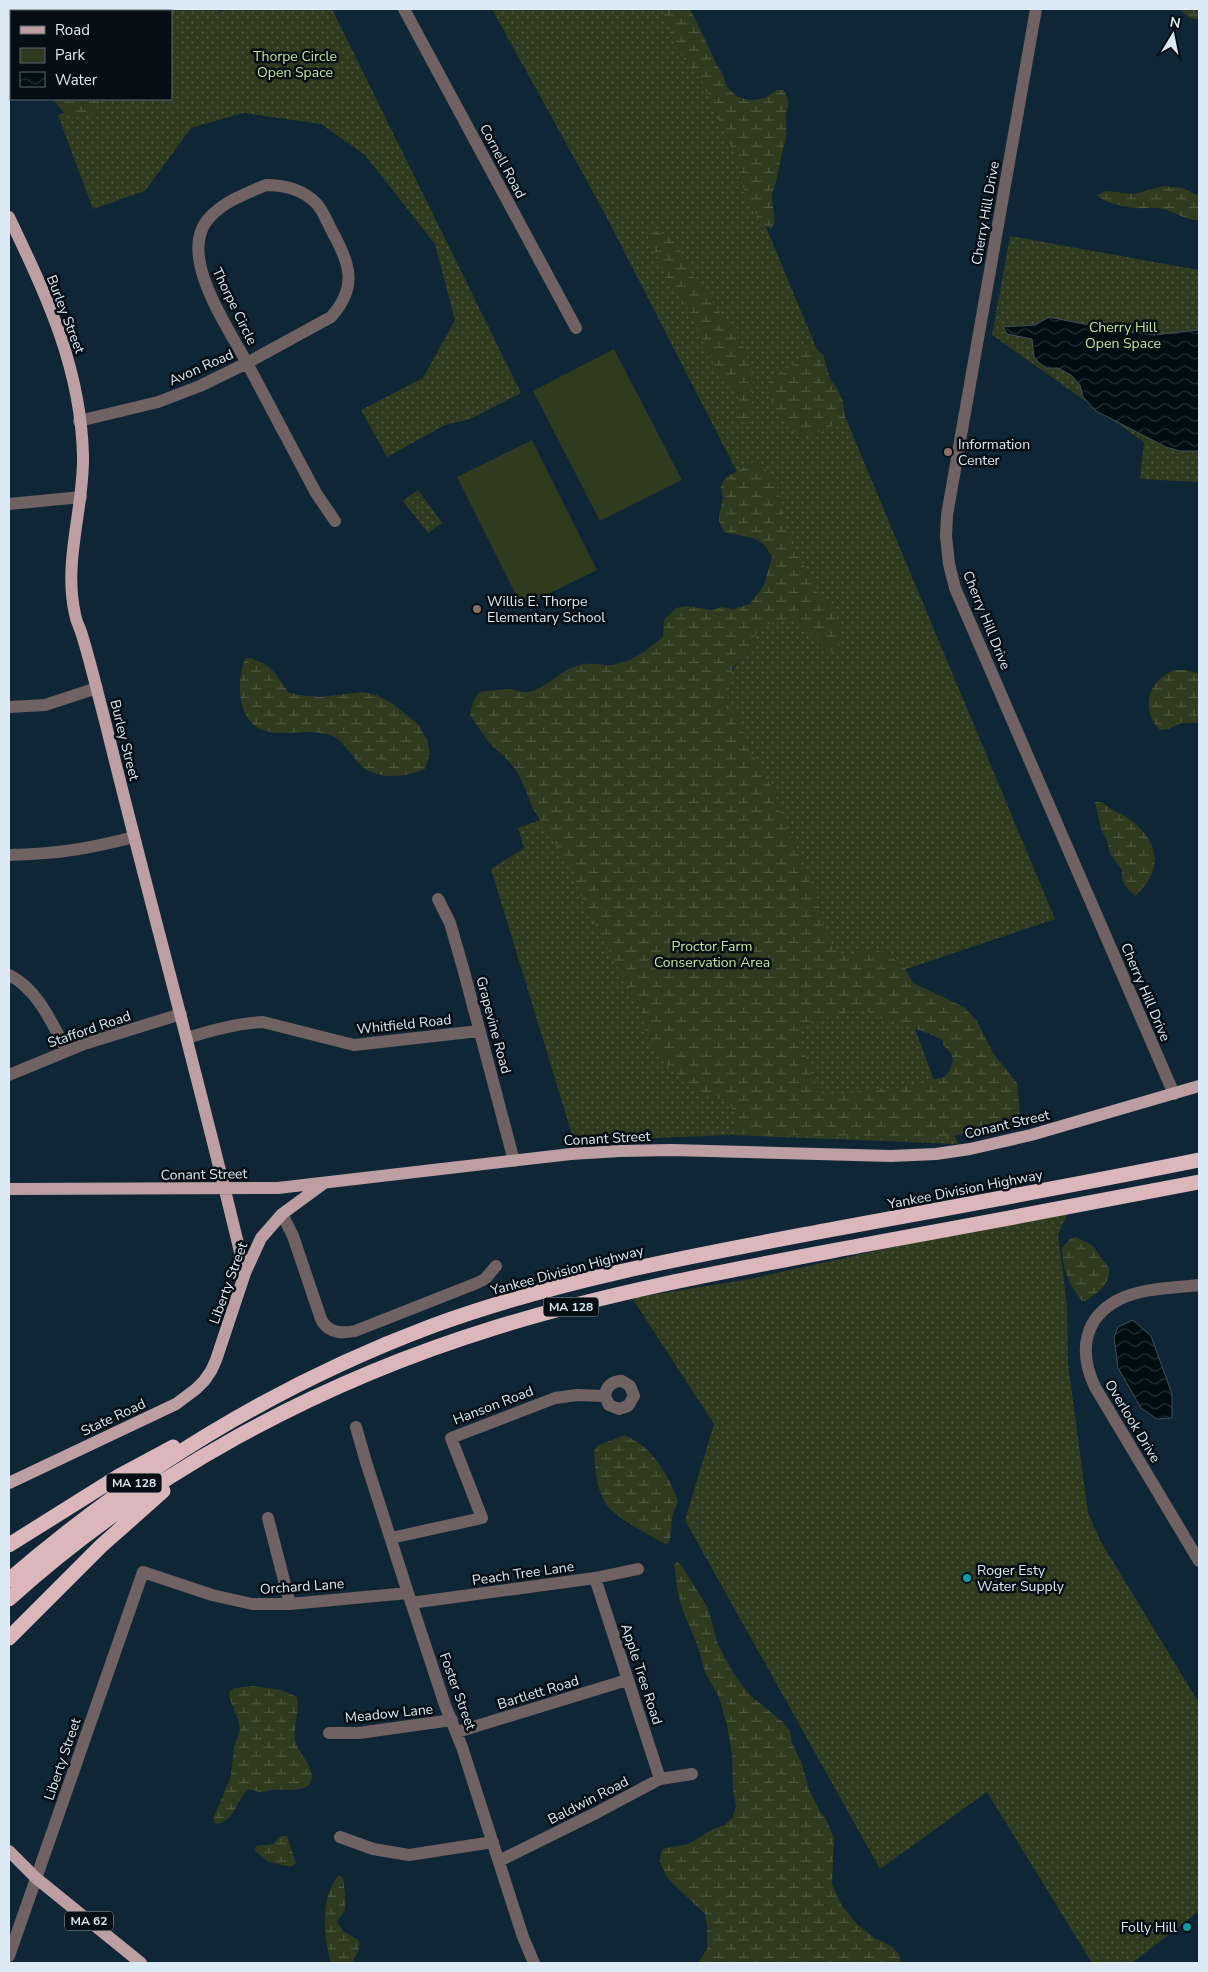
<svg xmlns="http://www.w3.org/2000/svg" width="1208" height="1972" font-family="'Nunito Sans',sans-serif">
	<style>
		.green { fill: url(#green-dots) }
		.wetland { fill: url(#wetland-marsh); fill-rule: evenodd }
		.pitch { fill: #2f3b1e }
		.water { fill: url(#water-waves); stroke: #424f56 }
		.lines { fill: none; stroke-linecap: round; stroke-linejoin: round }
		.minor { stroke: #706163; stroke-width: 12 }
		.major { stroke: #bc9ea3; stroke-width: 12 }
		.highway { stroke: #dbb7bc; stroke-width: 15 }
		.education-dot { fill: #8d6e63; stroke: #050e15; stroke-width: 2 }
		.culture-dot { fill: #0f9aa8; stroke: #050e15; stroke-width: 2 }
		.labels { text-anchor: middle; stroke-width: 5; stroke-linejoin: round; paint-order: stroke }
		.shield { fill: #050e15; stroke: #9ca8b2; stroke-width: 1 }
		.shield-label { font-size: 12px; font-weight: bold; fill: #dceaf5 }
		.park-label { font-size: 14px; fill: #c3e497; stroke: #050e15 }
		.street-label { font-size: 14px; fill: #dceaf5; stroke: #050e15 }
		.poi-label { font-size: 14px; fill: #dceaf5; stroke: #050e15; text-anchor: start }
	</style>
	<defs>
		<pattern id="green-dots" width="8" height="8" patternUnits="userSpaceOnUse" patternTransform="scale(1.25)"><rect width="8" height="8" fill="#2f3b1e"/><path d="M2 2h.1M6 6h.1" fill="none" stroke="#4d583f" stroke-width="1.8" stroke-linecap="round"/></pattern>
		<pattern id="wetland-marsh" width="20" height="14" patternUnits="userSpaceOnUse" patternTransform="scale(1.25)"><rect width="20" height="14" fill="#2f3b1e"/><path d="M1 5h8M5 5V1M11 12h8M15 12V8" fill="none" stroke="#4d583f"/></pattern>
		<pattern id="water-waves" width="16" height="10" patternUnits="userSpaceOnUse" patternTransform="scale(1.25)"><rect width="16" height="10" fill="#000d12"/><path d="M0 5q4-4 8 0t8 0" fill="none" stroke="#253035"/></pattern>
	</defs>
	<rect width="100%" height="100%" fill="#0f2636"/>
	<path class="green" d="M159,9h56l8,3v-3h109l189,384 -51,26 -25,6 -58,32 -26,-47 62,-32 32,-58 -20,-76 -70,-89 -44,-31 -78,-11 -52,15 -46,63 -52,18 -35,-94 46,-16h67v-88h-11z
		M492,9h179l33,70 351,840 -161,54 64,171 -226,-9 -158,6 -83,-272 33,-21 -6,-20 51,-18 149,-121 27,-35 36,-96 -176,-344z
		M1010,236l189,34v212l-59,-3 4,-37 -152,-107z
		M418,490l24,33 -14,10 -25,-32z
		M1068,1212l-10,23 9,70 1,59 20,149 13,29 98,161v208l-67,52h-40l-105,-171 -107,77 -195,-349 29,-96 -82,-126 118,-19 148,-33z"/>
	<path class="wetland" d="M662,9h28c9,17 17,35 25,52 2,6 8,11 9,17 2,5 2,9 7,13 13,13 33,11 45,-1h7c8,10 5,15 3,25 -1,9 2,18 -1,28 -4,11 -5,22 -8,34 -1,6 -4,12 -5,18 -1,12 7,24 -1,34l-9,-5 -16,-27 -10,-39 -30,-67c-3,-13 -14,-21 -22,-32 -10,-15 -17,-32 -22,-50z
		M1179,9h20v10l-9,-1z
		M53,99h48l-7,14c-23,9 -27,5 -41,-14z
		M1163,186l20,2 16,8v24c-13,1 -24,-8 -36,-11 -10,-3 -17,0 -27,-1 -9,0 -34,-6 -39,-13l9,-4 28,3z
		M652,230l13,4 13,13 16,31 24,31 4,10 13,15 8,13 6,15 4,21 -3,37 -5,3 -3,-1 -4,-6 1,-17 -3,-9 -21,-23 -24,-53 -8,-14 -14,-14 -7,-21 -14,-28v-6z
		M805,347h8l10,7 7,25 7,9 6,13 2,17c-8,7 -36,20 -46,17 -14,-5 -37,-42 -29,-56 1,-3 22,-12 29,-19l1,-2 -1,-8z
		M752,462h5l5,3 11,14 5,10 4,17v12l10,28 18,30 7,16 15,18 8,21v18l-5,3 -5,-2 -30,-28 -23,-1 -11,4 -9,7 -5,16 -20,20 -6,42 6,1 7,6 7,26 27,47 16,46 5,4 19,49c4,5 4,9 5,15 6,21 7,39 27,52l25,-7 15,4 19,13 9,17 51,24 13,14 16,32 24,30 3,34 -10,11 -6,3 -70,6 -14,4h-34l-28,-6 -17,1 -14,3 -40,-5 -17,2 -27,-3 -7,-5v-12l-6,-11 -10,-6 -17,-4 -20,-13 -15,-16 -21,-29 -6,-27 -54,-100 -17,-44 -37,-57 -11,-28 -7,-12 -10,-12 -16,-14 -19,-28 3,-14 7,-9c10,-1 20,-3 30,-3 8,1 14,5 23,2 17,-6 28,-21 46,-26 9,-2 17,-1 26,0 23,1 41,-14 58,-28l1,-17 12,-12 12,-2 23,4 11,-3 11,2 17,-5 14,-19 8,-28c-13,-25 -25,-18 -48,-25l-5,-11v-6l4,-17 -2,-11 2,-6 4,-4zM854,1009c15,-1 17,7 29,10 20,6 41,11 59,21l2,6 7,7 2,7 -3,10 -6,7 -45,11 -29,1 -35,7 -12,-1c-13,-17 -15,-37 -24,-56 7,-22 25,-20 43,-25 4,-2 8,-4 12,-5z
		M251,658l16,7 8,8 13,19 10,3 22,2 42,-5 15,3 15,8 27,22 8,15 3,14 -5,15c-17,8 -47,11 -62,-2 -11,-9 -19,-27 -33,-32 -32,-11 -73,14 -87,-27 -5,-16 -4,-33 2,-49z
		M1175,670h12l12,4v49h-18l-13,6 -8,1c-21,-20 -11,-52 15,-60z
		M1095,802h7c8,8 17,10 26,16 31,22 37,52 7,78l-10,-10 -3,-8v-8l-12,-16 -3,-13 -6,-12z
		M1076,1237l16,8 17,23c2,15 -11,25 -23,33h-4c-13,-17 -20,-32 -20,-53l8,-9z
		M624,1435c28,11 44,39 54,66l-6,16 -2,23 -3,5c-16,-9 -52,-27 -61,-41 -10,-16 -11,-36 -12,-53l3,-5z
		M677,1561l6,7 25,40 9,34 16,31 18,23 32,26 7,9 2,12 10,21 8,28 11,21 4,4 9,21 -2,46 10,22 15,18 18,14 16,8 8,8 2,9h-203l9,-14v-23l-2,-12 -38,-36 -7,-16 1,-11 4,-3 23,-4 25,-15 11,-4 9,-8 3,-11 -3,-17 -1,-35 -5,-29 -8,-28 -14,-25 -8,-28 -14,-33 -5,-17 -4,-29z
		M252,1686l29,4 16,7c3,14 -4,29 -2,43 3,12 13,20 16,31 6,24 -25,18 -38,19 -4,0 -7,2 -11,2 -6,0 -9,-3 -15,-2 -11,12 -13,32 -31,34l-3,-5 18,-43 3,-29 6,-17 -2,-11 -9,-22 1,-6 5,-3z
		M281,1836h6l9,27 -5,4 -22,-5 -14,-11 1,-5 17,-2z
		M339,1875l4,3c1,8 4,27 1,34 -2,4 -5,5 -7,10l7,10 15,8c2,10 -3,14 -7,23h-21c-7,-26 -12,-66 8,-88z"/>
	<path class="pitch" d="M614,349l68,131 -82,41 -67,-130z
		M532,440l65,130 -75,37 -65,-130z"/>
	<path class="water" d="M1049,317l70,14 35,4 45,-5v121h-19l-14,-4 -70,-36 -13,-14 -3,-12 -9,-10 -13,-7h-12l-8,-6 -4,-5 -2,-18 -25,-5 -4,-7 32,-2z
		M1133,1320l18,16 21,58v24l-15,1 -16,-11 -23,-40 -4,-30 4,-11z"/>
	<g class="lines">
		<path class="minor" d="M97,9l1,2
			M404,9l172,319
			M1036,9l-89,506 -1,21 3,28 6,24 219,506
			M266,185c19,0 36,4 50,18 7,7 12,21 17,30 17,31 25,54 -2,84l-84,46c-19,-36 -72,-110 -37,-146 15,-16 37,-24 56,-32z
			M79,421l79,-19 42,-16 47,-23 69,130 19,28
			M9,504l72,-7
			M9,707l36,-2 52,-17
			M9,855c47,-1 79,-6 125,-18
			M438,899l12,24 13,45 51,193
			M9,975c29,14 43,49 58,76
			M187,1038c25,-8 51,-15 76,-16l91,23 125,-14
			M9,1075l75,-31 97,-30
			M282,1214l11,22 28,83c7,14 20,15 34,12l122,-48 8,-4 11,-13
			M1199,1285c-25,3 -56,3 -79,14 -38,19 -41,54 -25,88l104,174
			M356,1427l10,35 42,131 37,112 17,42 61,190 11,26
			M268,1518l22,86
			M391,1538l91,-20 -31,-80 104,-40 22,-3 28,1 4,9 10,4 9,-3 6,-10 -4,-10 -8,-5c-10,0 -16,5 -17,15
			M595,1578l65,201
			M411,1603l184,-25 43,-9
			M457,1732l170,-52
			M329,1733h30l93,-13
			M340,1837l33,12 36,6 84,-13
			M499,1861l97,-48 64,-34 32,-5
			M9,1956l134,-384 69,23 40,9h38l118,-11"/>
		<path class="major" d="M9,217c37,78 72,150 74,239 1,52 -20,106 -8,158 1,7 5,14 7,21 9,29 16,60 24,90 45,183 96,365 139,548
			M9,1189l269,-1 293,-34 49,-3 52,-1 219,6 45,-2 34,-5 61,-14 168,-49
			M9,1483l167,-79 20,-15 8,-8 7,-10 5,-11 29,-87 16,-35 21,-24 41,-30
			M9,1851l27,27 105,85"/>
		<path class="highway" d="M9,1545l110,-69 54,-29
			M9,1580c125,-108 268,-196 423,-254 123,-45 253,-69 381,-93 129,-24 258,-47 386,-73
			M9,1599c138,-125 307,-216 485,-271 119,-37 242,-59 364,-82 114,-21 227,-42 341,-64
			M9,1638l92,-92 62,-55"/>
	</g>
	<g class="education-dot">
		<circle cx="948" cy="452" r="5"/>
		<circle cx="477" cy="609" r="5"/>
	</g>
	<g class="culture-dot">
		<circle cx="967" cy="1578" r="5"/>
		<circle cx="1187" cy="1927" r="5"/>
	</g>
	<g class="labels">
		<g class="shield">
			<rect x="543.5" y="1297.5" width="55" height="19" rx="4"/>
			<rect x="106.5" y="1473.5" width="55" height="19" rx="4"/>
			<rect x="65" y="1911.5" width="48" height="19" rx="4"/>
		</g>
		<g class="shield-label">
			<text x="571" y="1311">MA 128</text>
			<text x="134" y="1487">MA 128</text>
			<text x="89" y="1925">MA 62</text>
		</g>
		<g class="park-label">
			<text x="295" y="61">Thorpe Circle<tspan x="295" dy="16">Open Space</tspan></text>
			<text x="1123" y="332">Cherry Hill<tspan x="1123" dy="16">Open Space</tspan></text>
			<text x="712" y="951">Proctor Farm<tspan x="712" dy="16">Conservation Area</tspan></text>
		</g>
		<g class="street-label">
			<text transform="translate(503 161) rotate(62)" y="5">Cornell Road</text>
			<text transform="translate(985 213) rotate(-80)" y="5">Cherry Hill Drive</text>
			<text transform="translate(235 306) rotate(64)" y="5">Thorpe Circle</text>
			<text transform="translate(66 314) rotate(69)" y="5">Burley Street</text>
			<text transform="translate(201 367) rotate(-24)" y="5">Avon Road</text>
			<text transform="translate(987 620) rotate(68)" y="5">Cherry Hill Drive</text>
			<text transform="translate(125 740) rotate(76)" y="5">Burley Street</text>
			<text transform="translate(1146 992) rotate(67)" y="5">Cherry Hill Drive</text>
			<text transform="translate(404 1024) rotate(-6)" y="5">Whitfield Road</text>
			<text transform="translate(494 1025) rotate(75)" y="5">Grapevine Road</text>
			<text transform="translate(89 1029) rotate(-19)" y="5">Stafford Road</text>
			<text transform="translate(1007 1124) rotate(-13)" y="5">Conant Street</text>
			<text transform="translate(607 1138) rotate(-3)" y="5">Conant Street</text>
			<text transform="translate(204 1174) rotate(-1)" y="5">Conant Street</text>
			<text transform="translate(965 1189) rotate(-11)" y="5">Yankee Division Highway</text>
			<text transform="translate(567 1270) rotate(-15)" y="5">Yankee Division Highway</text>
			<text transform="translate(228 1283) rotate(-70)" y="5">Liberty Street</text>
			<text transform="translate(493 1405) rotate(-21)" y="5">Hanson Road</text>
			<text transform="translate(113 1417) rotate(-25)" y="5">State Road</text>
			<text transform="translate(1133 1421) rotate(59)" y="5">Overlook Drive</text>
			<text transform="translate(523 1573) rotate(-8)" y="5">Peach Tree Lane</text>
			<text transform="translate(302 1586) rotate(-4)" y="5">Orchard Lane</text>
			<text transform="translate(642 1674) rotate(72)" y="5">Apple Tree Road</text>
			<text transform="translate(458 1691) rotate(70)" y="5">Foster Street</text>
			<text transform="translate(538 1692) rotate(-17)" y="5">Bartlett Road</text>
			<text transform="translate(389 1713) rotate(-6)" y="5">Meadow Lane</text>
			<text transform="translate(62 1759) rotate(-71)" y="5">Liberty Street</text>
			<text transform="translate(588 1800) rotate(-27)" y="5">Baldwin Road</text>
		</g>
		<g class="poi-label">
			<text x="958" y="449">Information<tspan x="958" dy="16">Center</tspan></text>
			<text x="487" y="606">Willis E. Thorpe<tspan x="487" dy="16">Elementary School</tspan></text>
			<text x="977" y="1575">Roger Esty<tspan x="977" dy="16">Water Supply</tspan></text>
			<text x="1177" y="1932" text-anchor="end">Folly Hill</text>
		</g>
	</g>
	<rect width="1208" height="1972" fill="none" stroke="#dceaf5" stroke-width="20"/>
	<rect x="10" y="10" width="162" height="90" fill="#050e15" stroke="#5b666f"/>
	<rect x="20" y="26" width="25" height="8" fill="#bc9ea3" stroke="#5b666f"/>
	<text x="55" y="35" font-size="15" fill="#dceaf5">Road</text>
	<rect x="20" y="48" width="25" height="15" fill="#2f3b1e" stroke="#5b666f"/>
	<text x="55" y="60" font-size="15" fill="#dceaf5">Park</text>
	<rect x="20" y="72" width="25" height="15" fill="url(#water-waves)" stroke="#5b666f"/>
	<text x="55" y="85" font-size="15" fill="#dceaf5">Water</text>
	<g transform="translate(1173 35) rotate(10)" stroke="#050e15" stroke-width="4" paint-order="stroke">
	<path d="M0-4L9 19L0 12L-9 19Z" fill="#dceaf5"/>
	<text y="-8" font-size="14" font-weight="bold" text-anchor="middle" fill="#dceaf5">N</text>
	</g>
</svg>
